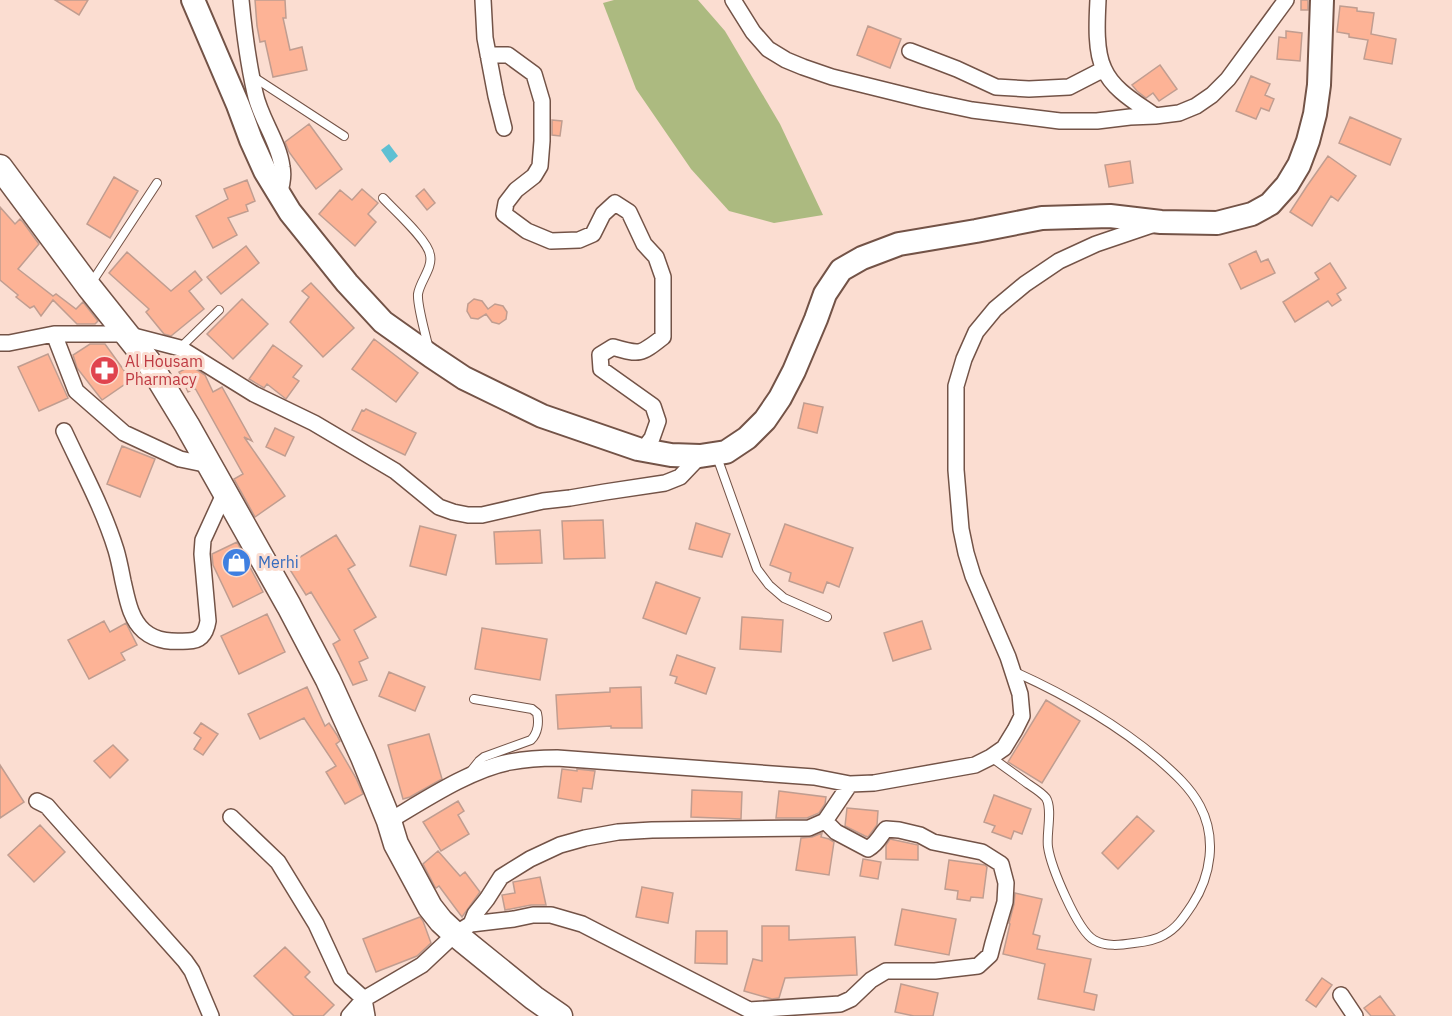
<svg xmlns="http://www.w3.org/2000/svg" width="1452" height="1016" font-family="'IBM Plex Sans',sans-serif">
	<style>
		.green { fill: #acba80 }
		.water { fill: #5ec0d3 }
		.building { fill: #fdb396; stroke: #c09d90; stroke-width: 1.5 }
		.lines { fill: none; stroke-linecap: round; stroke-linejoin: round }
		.service-casing { stroke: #735347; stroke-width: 10 }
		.minor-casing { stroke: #735347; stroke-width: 18 }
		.secondary-casing { stroke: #735347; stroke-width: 26 }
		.primary-casing { stroke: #735347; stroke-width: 27 }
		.service { stroke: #fff; stroke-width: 8 }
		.minor { stroke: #fff; stroke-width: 15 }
		.secondary { stroke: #fff; stroke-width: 22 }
		.primary { stroke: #fff; stroke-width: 24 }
		.labels { text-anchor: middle; stroke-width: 6; stroke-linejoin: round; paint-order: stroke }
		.health-label { font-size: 16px; fill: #be3a42; stroke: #fbddd1; text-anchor: start }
		.shop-label { font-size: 16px; fill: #366cbe; stroke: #fbddd1; text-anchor: start }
	</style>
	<rect width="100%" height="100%" fill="#fbddd1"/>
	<path class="green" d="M614,0h84l27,31 55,93 43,91 -49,8 -45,-12 -38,-42 -55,-80 -33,-86z"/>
	<path class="water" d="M389,144l9,12 -8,7 -9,-13z"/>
	<path class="building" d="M55,0h33l-9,15z
		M255,0h30l1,18h-3l7,32 12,-3 5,23 -34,7 -8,-36 -5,1 -3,-16z
		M1301,0h7v10h-7z
		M1340,6l17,2v3l17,2 -3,21 25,5 -4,25 -28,-5 4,-19 -19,-3v-3l-12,-2z
		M868,26l33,13 -11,29 -33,-13z
		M1286,31l16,2 -2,28 -23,-2 2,-22 7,1z
		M1160,65l17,24 -18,12 -6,-8 -7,5 -9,-7 -5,-6z
		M1251,76l19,8 -5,11 9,4 -5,12 -8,-3 -5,11 -20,-8z
		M1350,117l51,22 -11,26 -51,-22z
		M552,120l10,1 -2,15 -8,-1z
		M309,124l33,45 -26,20 -27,-37 -4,-10z
		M1328,156l28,20 -18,25 -7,-5 -19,30 -22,-14 17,-26z
		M1130,161l3,22 -24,4 -4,-22z
		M114,177l24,14 -28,47 -23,-14z
		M247,180l8,21 -9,4 2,6 -20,7 9,17 -24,13 -17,-32 32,-17 -4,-10z
		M362,189l16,14 -10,11 8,8 -21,24 -36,-32 21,-24 12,10z
		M424,189l11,14 -8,7 -11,-14z
		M0,207l15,17 5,-5 3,3 16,22 -21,25 35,27 3,-2 20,15 7,-7 15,19 -3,3h-18l-24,-24 -12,16 -7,-10 -4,2 -14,-11 2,-2 -18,-15z
		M246,246l13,17 -38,31 -14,-17z
		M1256,251l5,11 7,-3 7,14 -34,16 -12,-25z
		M127,252l44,39 24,-20 7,9 -13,11 15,18 -33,27 -7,-2 -18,-22 3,-3 -40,-36z
		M1330,263l16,25 -9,6 4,6 -9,6 -4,-5 -33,21 -12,-20 36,-23 -4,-6z
		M311,283l43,45 -31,29 -33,-35 19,-25 -7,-6z
		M242,299l26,25 -35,35 -26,-25z
		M474,299l8,2 6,8 7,-5 8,2 4,6 -1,7 -7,5 -7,-2 -6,-8 -8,5 -7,-1 -4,-7 1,-7z
		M374,339l44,34 -22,29 -44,-33z
		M90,344h15l26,36 -29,20 -25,-32 -4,-13z
		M273,345l29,21 -9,11 6,4 -13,18 -19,-15 -3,4 -15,-9z
		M48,354l20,44 -29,13 -21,-44z
		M191,366l14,9 8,17 9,-5 30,54 -8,-4 41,59 -30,21 -21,-38 9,-5 -48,-86 -7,4 -9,-20z
		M804,403l19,4 -6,26 -19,-5z
		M366,409l50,24 -11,22 -53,-25 10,-20 2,1z
		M275,428l19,9 -9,19 -19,-9z
		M122,446l33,13 -15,38 -33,-13z
		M603,520l2,38 -41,1 -2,-38z
		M696,523l34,11 -8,23 -33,-8z
		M785,524l68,24 -14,39 -12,-5 -4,11 -34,-12 2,-8 -21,-8z
		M420,526l36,9 -10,40 -36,-9z
		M540,530l2,33 -46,1 -2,-32z
		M336,535l19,30 -7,4 28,48 -22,13 14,28 -9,4 8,18 -14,5 -20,-41 7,-4 -29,-48 -5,3 -19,-30z
		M237,542l26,50 -30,15 -20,-42 -1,-11z
		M656,582l44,16 -14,36 -43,-16z
		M267,614l18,38 -46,22 -18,-38z
		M742,617l41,3 -2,32 -41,-3z
		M104,621l6,11 16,-9 11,22 -16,8 4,7 -36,19 -21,-39z
		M922,621l9,28 -38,12 -9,-28z
		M482,628l65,11 -7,41 -65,-11z
		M677,655l38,13 -9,26 -31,-11 2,-6 -7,-2z
		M389,672l36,15 -10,24 -36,-15z
		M307,687l18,39 4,-3 8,12 3,6 -4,3 20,34 7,16 -18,10 -19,-32 10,-6 -32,-48 -44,21 -12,-25z
		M641,687l1,41h-31v-2l-53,3 -2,-34 54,-3v-4z
		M1046,700l34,21 -38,62 -34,-21z
		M201,723l17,11 -15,21 -9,-6 7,-11 -7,-5z
		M429,734l13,45 -32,18 -7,2 -15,-54z
		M113,745l15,15 -18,18 -16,-17z
		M0,765l24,37 -24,16z
		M562,769l15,2v-2l18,2 -3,18 -9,-1 -2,14 -23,-4z
		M692,790l50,2 -1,27 -50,-2z
		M779,791l47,6 -1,7 -6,9 -12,5h-31z
		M994,795l37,14 -9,25 -8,-3 -3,8 -19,-7 3,-6 -11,-4z
		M458,801l6,10 -6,4 11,19 -28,17 -18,-29z
		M847,808l31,3 -1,14 -9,12 -3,-1 -20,-10z
		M1137,816l17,15 -36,38 -16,-16z
		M40,825l25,27 -31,30 -26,-27z
		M822,833l-1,4 8,2 5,3 -5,33 -33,-5 5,-32 11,-1z
		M890,839l28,6v15l-32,-1v-14z
		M438,851l22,25 5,-4 15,20 -18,25 -23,-31 -3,2 -1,-1 -12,-23z
		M863,859l18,3 -3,17 -18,-3z
		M949,860l36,5 2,2 -4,31 -12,-1 -1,4 -13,-2 1,-8 -13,-2z
		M540,877l6,28h-15l-26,5 -3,-15 13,-2 -2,-11z
		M642,887l31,6 -5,30 -32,-6z
		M1015,893l27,6 -9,35 7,2 -3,13 54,10 -7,33 13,3 -3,15 -56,-11 7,-35 -42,-10 7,-30 -1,-1 5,-19z
		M902,909l54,10 -7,36 -54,-10z
		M420,917l3,4 8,22 -14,13 -41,16 -13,-33z
		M762,926h27v14l66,-3 2,38 -72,3 -6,20 -7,1 -28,-8 9,-32 9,2z
		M696,931h31v33l-32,-1z
		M285,947l25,25 -5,5 29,28 -11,11h-29l-40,-40z
		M1322,978l10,7 -16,22 -10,-7z
		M901,984l37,9 -5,23h-19l-19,-4z
		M1380,996l15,20h-24l-7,-8z"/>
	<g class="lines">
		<defs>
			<path id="service" d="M252,76l92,60
				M383,198c11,12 45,42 47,57 3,13 -10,26 -12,39 -1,11 8,43 11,55
				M90,285l67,-102
				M180,348l39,-38
				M717,457l40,112 12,16 15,13 43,19
				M991,757c12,9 25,18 37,27 6,4 13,8 18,14 7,11 0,36 2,49 3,20 29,83 46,93 12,7 27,5 40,3 9,-1 22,-3 30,-8 13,-7 20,-18 28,-30 19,-29 25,-67 8,-99 -10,-19 -26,-33 -42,-47 -43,-36 -92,-64 -143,-87
				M471,771l8,-10 5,-4 47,-17c7,-7 8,-18 6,-27l-5,-4 -58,-10"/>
			<path id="minor" d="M241,0c3,31 7,62 14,93 5,25 24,49 27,74 2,9 0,18 -3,27
				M483,0l2,38 11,58 8,32
				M733,0l20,32 15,17 18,11 17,7 29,10 93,23 47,10 88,11h37l33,-4 25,-1 24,-3 17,-7 16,-11 16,-16 58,-79
				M1098,0c-1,20 -3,51 6,69 9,21 33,34 51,47
				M910,51l47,18 39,18 33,2 40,-2 35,-18
				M488,55h20l26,19 8,27v40l-2,25 -6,10 -18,14 -10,13 -2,11 23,17 24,10 28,-1 14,-6 10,-20 12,-11 14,9 15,32 12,13 7,20v60c-23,18 -23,18 -50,10l-13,8 1,14 52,37 5,15 -6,17 -9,12
				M54,334l22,57 48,42 56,26 29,6
				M0,343h9l45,-9h72l54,14 74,46 60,29 81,48 44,36 14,5 15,3h14l61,-14 27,-3 35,-6 60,-9 15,-6 20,-21
				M64,431c18,39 39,77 52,119 3,10 5,21 7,31 4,17 7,38 21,50 13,11 29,11 44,10 13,0 18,-8 20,-20l-6,-67 1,-14 22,-48
				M37,801l10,5 6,7 132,148 7,10 19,45
				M231,817l47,45 38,62 25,54 23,21 3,17
				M389,821c34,-20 82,-52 121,-59 16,-3 31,-4 47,-4l257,19 36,7 24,-1 101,-18 16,-8 13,-9 11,-18 7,-14 -2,-22 -12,-37 -35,-81 -7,-23 -5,-24 -5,-59v-84l8,-27 12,-27 19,-23 30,-25 34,-23 37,-17 59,-20
				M471,924l43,-5 19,-4h18l31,9 175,90
				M1341,995l14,21
				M749,1010l91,-6 11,-5 20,-19 15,-9h49l43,-5 12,-11 3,-12 12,-41 1,-19 -5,-19 -19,-12 -49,-10 -13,-7 -21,-5 -13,-1c-8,9 -7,13 -18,20l-32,-17 -11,-11
				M349,1016l15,-17 58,-34 33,-31 16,-10 4,-10 12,-15 14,-22 29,-18 30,-14 25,-7 33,-6 34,-2 157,-2 16,-7 25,-37"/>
			<path id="secondary" d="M193,0l45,105 13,35 14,31 25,41 57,71 36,39 48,34 33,22 78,38 96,33 33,6 29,1 26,-4 21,-14 18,-18 15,-22 14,-27 22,-52 9,-25 16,-24 21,-12 37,-14 77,-13 66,-13 68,-2 51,6 56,1 35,-9 18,-10 17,-19 12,-20 9,-24 7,-27 4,-29 3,-85"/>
			<path id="primary" d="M0,167l89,120 59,74 39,64 102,181 39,74 35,77 26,64 7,23 34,63 11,14 14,13 79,64 26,18"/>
		</defs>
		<use href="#service" class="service-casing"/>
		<use href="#minor" class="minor-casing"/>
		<use href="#secondary" class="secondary-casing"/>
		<use href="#primary" class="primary-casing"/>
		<use href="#service" class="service"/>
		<use href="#minor" class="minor"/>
		<use href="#secondary" class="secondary"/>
		<use href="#primary" class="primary"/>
	</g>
	<defs>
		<symbol id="pharmacy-disc" viewBox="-11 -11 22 22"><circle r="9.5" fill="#e0444e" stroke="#fbddd1"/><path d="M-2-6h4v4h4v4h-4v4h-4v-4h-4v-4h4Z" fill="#fff"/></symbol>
		<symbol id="shop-disc" viewBox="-11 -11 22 22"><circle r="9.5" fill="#3f7fe0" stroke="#fbddd1"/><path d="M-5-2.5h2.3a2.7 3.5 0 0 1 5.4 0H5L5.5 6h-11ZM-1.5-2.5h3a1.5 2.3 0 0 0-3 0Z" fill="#fff"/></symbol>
	</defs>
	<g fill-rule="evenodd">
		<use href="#pharmacy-disc" x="88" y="354" width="33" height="33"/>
		<use href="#shop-disc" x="220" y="546" width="33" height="33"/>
	</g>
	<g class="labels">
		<g class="health-label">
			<text x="125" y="367">Al Housam<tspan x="125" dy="18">Pharmacy</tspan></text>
		</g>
		<g class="shop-label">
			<text x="258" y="568">Merhi</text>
		</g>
	</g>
</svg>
